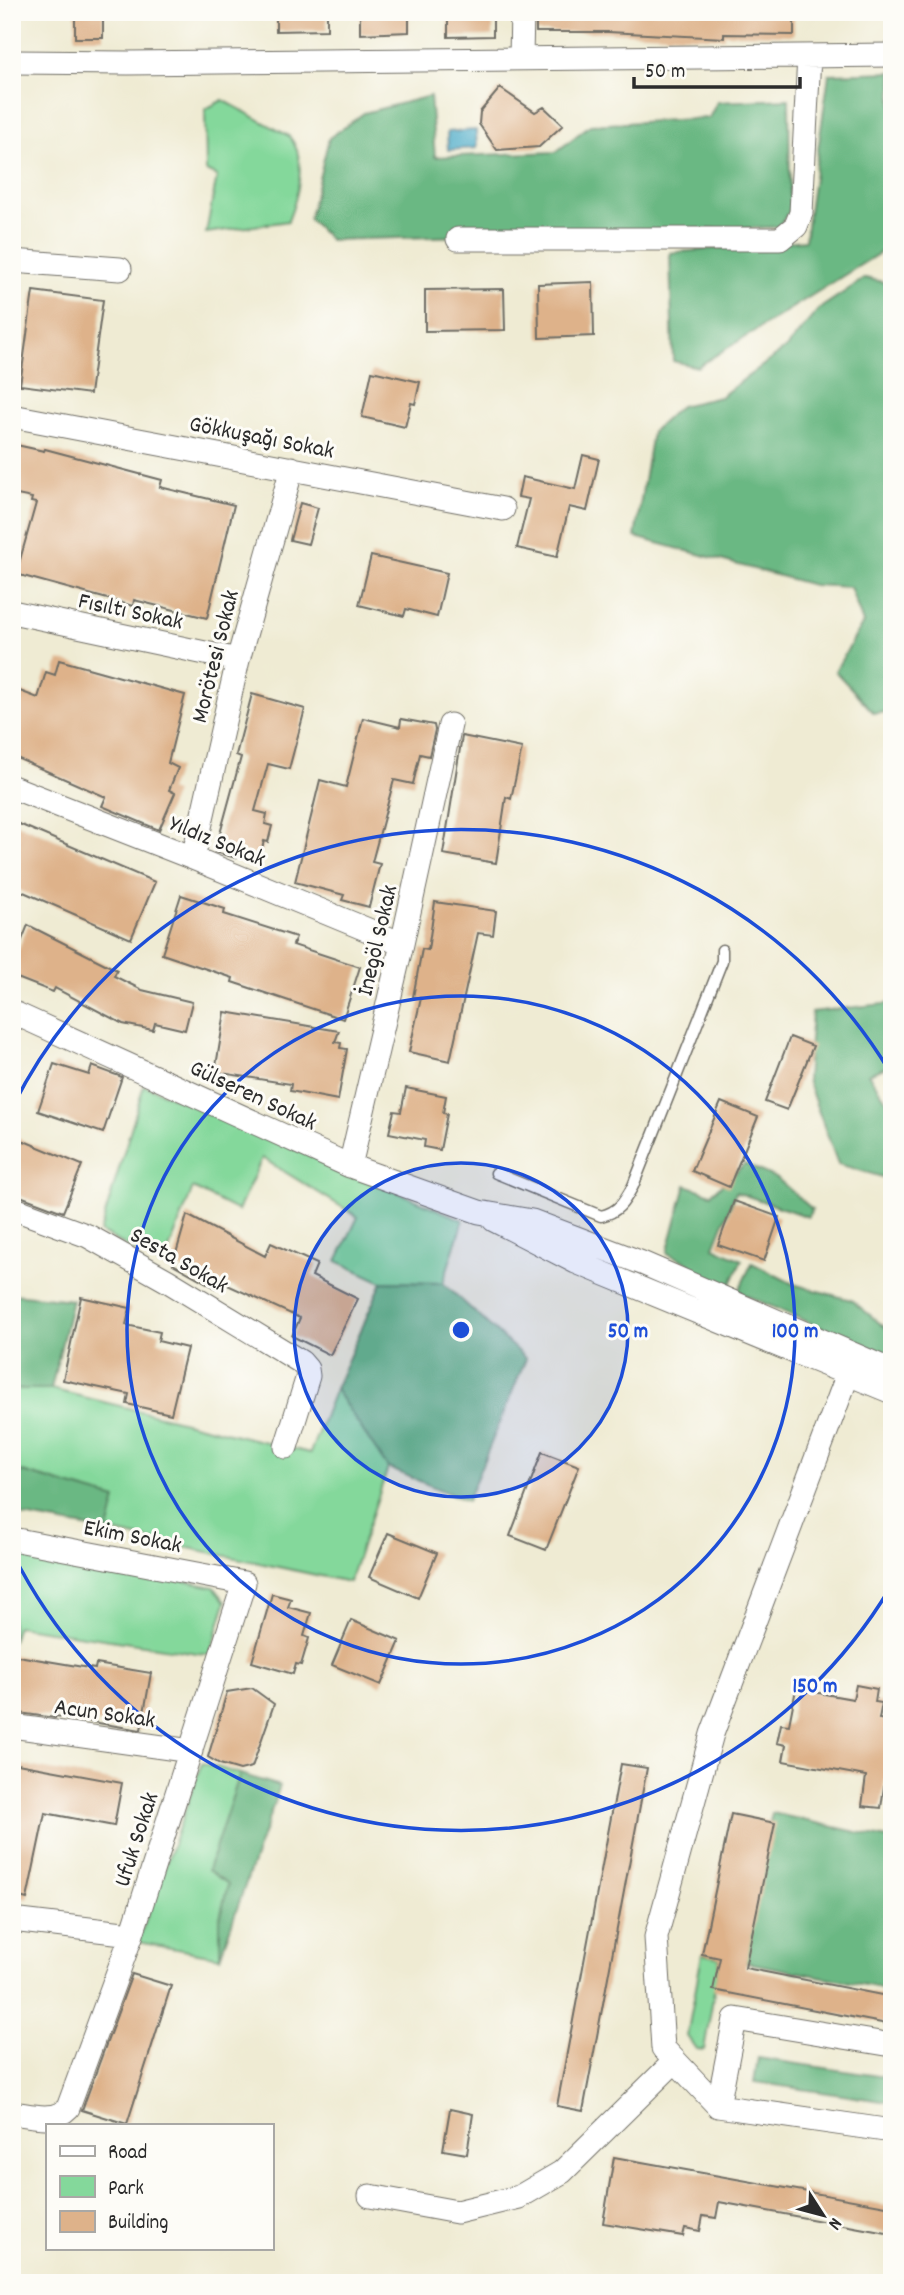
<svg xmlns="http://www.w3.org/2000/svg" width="904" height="2295" font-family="Dekko,sans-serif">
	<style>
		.green { fill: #84d89b; stroke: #588263; stroke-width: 2 }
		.forest { fill: #6bb883; stroke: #4b7257; stroke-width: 2 }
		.water { fill: #48aac8; stroke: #3a6a7a; stroke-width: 2 }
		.building { fill: #deb28a }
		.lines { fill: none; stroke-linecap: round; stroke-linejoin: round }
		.service-casing { stroke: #706e66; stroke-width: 13 }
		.minor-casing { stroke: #706e66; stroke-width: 25 }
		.service { stroke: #fff; stroke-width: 10 }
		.minor { stroke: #fff; stroke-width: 23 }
		.ring { fill: none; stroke: #1d4ed8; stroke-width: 3.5 }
		.labels { text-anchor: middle; stroke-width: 6; stroke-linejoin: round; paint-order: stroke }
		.street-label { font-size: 24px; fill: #2b2b2b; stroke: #fdfcf7 }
		.centre { fill: #1d4ed8; stroke: #fdfcf7; stroke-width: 3.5 }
		.ring-label { font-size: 21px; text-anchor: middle; font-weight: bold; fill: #1d4ed8; stroke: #fdfcf7; stroke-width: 6; stroke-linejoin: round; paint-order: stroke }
	</style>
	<rect width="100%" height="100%" fill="#fdfcf7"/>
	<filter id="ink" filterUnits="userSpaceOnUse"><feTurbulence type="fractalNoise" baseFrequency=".0143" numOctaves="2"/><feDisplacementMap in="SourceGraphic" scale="14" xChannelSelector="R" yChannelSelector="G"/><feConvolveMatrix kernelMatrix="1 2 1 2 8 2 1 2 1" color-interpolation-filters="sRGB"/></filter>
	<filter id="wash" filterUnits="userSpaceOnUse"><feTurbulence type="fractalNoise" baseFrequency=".00686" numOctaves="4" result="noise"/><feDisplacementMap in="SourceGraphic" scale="28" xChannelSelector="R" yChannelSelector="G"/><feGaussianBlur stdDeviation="1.57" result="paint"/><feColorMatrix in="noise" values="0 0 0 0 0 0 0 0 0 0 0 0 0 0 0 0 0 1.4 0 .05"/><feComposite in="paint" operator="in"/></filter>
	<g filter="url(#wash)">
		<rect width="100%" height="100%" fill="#efebd3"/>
		<path class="green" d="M223,100l66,36c19,22 9,60 -1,85l-82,12 11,-57 -11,-5 -1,-62z
			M144,1085l319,135 -20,63 -61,-1 -45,-21 21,-44 -96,-59 -24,53 -45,-23 -30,77 -63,-33z
			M12,1389h39l259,64 25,-64 53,79 -39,114 -241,-51 7,-32 -103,-30z
			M12,1549l202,38 12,15 -16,53 -193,-29 -5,15z
			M202,1763l38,11 -32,96 21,14 -9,34v39l-82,-15z
			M702,1954l18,4 -16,92 -8,-1 -9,-13z"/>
		<path class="forest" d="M892,72v180l-9,-1 -186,116 -24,-6 -3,-108 135,-13 24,-166z
			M430,96l5,61 121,-5 34,-27 119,-7 8,-16 72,-3 1,112 -12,16 -448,13 -21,-21 20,-81 35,-25z
			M865,278l27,6v428l-18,1 -39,-42 28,-48 -13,-36 -37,-2 -178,-48 17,-105 28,-26 40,-9 66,-49 33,-39z
			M892,1003v62l-24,9 24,34v72l-54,-16 -31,-84 5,-68z
			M745,1164l33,15 34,30 -4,8 -72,-25 -22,55 28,13 -13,28 -44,-16 6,-8 -24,-11 19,-68 25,9z
			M752,1263l41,21 58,16 41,33v25l-154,-66z
			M382,1282l61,1 83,76 -59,142 -79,-33 -53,-79z
			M12,1294l60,6 -21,89h-39z
			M12,1469l104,30 -8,32 -96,-17z
			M240,1774l40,12 -60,171v-39l8,-34 -20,-14z
			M772,1813l120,27v150l-153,-29z
			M758,2058l134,20 -3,24 -135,-20z"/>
		<path class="water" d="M476,130l1,18 -29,2 -1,-18z"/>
		<g id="blocks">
			<path class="building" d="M75,12h28v26h-28z
				M276,12h51v18l-51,1z
				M360,12h49v20l-49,2z
				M448,12h45v24l-45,1z
				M536,12h258v23l-70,-1v4l-116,-6h-72z
				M500,88l35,24 9,-5 19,18 -24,22 -42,3 -18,-26 1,-12z
				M593,282l1,54 -55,2 -1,-54z
				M504,289l1,41 -80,1v-41z
				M33,291l70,9 -13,94 -70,-9z
				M372,371l48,11 -5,22 -4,-1 -6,24 -43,-10z
				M12,444l32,7 1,-2 117,31 -2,7 74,18 -27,113 -73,-18 -1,6 -117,-32 20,-71 -5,-1 1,-4 -20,-4z
				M583,455l16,4 -12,52 -18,-4 -12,50 -40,-9 12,-49 -11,-2 4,-20 53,12z
				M300,503l18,5 -10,36 -18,-4z
				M371,556l76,17 -10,44 -31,-8 -2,7 -45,-11z
				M59,660l126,35 -17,68 10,5 -9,22 6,3 -16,37 -57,-24 4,-9 -94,-41v-68l26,10 8,-26 9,3z
				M252,694l53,15 -16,60 -21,-5 -13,47 12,3 -2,10 7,2 -4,16 -4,-1 -4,15 -22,-6 -2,8 -21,-6 26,-95 -5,-2z
				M363,718l37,9 1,-8 33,6 1,5 -6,26 -9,-2 -7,30 -19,-4 -22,82 8,2 -11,43 -27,-7 2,-5 -49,-13 25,-102 26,7z
				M462,736l60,12 -11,51 -5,-2 -10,66 -53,-9z
				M12,821l143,61 -24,57 -119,-52z
				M181,895l44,14 -1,5 72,23 -3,8 67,22 -17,52 -111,-37 1,-4 -71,-24z
				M435,902l61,9 -3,24 -15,-2 -28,128 -41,-9 12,-54 -8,-1 9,-48 6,1z
				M28,925l89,45 -3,6 28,14 50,12 -7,28 -30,-7 -2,7 -30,-6 -68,-36 -2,4 -41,-16v-11z
				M225,1012l114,19 -4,11 6,1 -1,5 7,1 -9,51 -48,-9 1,-7 -76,-12z
				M790,1037l23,9 -26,64 -22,-8z
				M54,1064l35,11 3,-9 30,11 -19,56 -65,-22z
				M406,1088l40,8 -3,17 4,1 -7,36 -16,-3 1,-7 -36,-7 5,-22 7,1z
				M721,1102l37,15 -29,70 -37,-16z
				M12,1136l70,29 -19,47 -51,-19z
				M734,1201l45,16 -15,44 -46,-16z
				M187,1215l78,41 6,-13 46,21 -5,12 46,23 -28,56 -38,-19 8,-18 -81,-37 -3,7 -43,-24z
				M81,1297l49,11 -4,17 34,7 -2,9 29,7 -16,66 -44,-10 2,-10 -66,-14z
				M542,1452l37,14 -33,84 -36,-14z
				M388,1533l49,20 -19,45 -49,-21z
				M272,1594l19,5 -3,8 23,6 -7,23 5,2 -8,27 -5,-1 -3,10 -41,-12z
				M351,1620l49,21 -19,44 -49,-20z
				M12,1655l83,14 1,-5 55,9 -10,57 -85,-14 -1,2 -43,-6z
				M856,1685l21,4 -2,13 7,1 -3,16 13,2v60l-7,-1 -4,28 -19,-2 4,-30 -83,-15 3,-16 -9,-2 4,-19 8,1 7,-36 57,10z
				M252,1688l22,16 -22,63 -12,3 -20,-6 -12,-7 19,-65z
				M12,1763l110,20 -8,43 -69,-13 -18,86 -15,-4z
				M621,1764l26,4 -64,343 -26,-5z
				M731,1814l44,9 -30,145 147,29v28l-179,-35 7,-32 -18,-4z
				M132,1974l39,12 -44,138 -45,-14z
				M450,2109l23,5 -6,40 -24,-4z
				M614,2157l278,50v27l-173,-32 -3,16 -13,-2 -3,15 -15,-3 -2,8 -80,-13z"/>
		</g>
	</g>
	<g filter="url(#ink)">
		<use href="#blocks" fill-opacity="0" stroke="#706e66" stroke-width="2"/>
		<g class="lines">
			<defs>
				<path id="service" d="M496,1173l105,43c18,-4 23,-14 32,-30l89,-225v-11"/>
				<path id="minor" d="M521,57l1,-45
					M12,62l116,1 764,-8
					M458,239h322l16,-13 5,-13 8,-157
					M12,261l108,8
					M12,416l491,93
					M12,612l226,48
					M12,787l181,71 209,86
					M193,858l45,-198 54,-192
					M12,1012l338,154 129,46 53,9 110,42 250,108
					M350,1166l52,-222 48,-219
					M12,1208l76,28 80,45 133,81 6,7 1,7 -22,71
					M494,1220l82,42 316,130
					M848,1374l-136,360 -56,203 7,111 55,58 174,25
					M12,1539l232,44 -112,351 -64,174c-14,15 -37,7 -56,5
					M12,1726l179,25
					M12,1920l120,14
					M718,2106l17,-87 157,26
					M370,2196l87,16 62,-15 43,-25 113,-111"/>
			</defs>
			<use href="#service" class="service-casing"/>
			<use href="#minor" class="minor-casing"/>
			<use href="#service" class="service"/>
			<use href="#minor" class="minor"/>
		</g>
	</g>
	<circle cx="461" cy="1330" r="167" fill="#1d4ed8" fill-opacity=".12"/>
	<g class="ring">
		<circle cx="461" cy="1330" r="167"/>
		<circle cx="461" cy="1330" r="334"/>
		<path d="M890 1588A501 501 0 0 1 13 1554M13 1106A501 501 0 0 1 890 1072"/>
	</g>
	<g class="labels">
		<g class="street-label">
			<text transform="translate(262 436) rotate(11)" y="8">Gökkuşağı Sokak</text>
			<text transform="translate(131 610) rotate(12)" y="8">Fısıltı Sokak</text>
			<text transform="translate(214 656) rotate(-76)" y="8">Morötesi Sokak</text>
			<text transform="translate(218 840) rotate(22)" y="8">Yıldız Sokak</text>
			<text transform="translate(376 940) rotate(-77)" y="8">İnegöl Sokak</text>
			<text transform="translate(254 1094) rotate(25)" y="8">Gülseren Sokak</text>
			<text transform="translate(180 1259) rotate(30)" y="8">Sesta Sokak</text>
			<text transform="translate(133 1535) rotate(11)" y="8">Ekim Sokak</text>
			<text transform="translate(105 1712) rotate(8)" y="8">Acun Sokak</text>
			<text transform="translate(135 1839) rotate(-72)" y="8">Ufuk Sokak</text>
		</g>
	</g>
	<circle cx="461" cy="1330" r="10" class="centre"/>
	<g class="ring-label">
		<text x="628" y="1337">50 m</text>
		<text x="795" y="1337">100 m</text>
		<text x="815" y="1692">150 m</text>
	</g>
	<rect width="904" height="2295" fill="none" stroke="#fdfcf7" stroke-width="42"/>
	<rect x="46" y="2124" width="228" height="126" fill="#fdfcf7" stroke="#a9a8a5" stroke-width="2"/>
	<rect x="60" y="2146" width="35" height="10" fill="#ffffff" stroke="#a9a8a5" stroke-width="2"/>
	<text x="108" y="2158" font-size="21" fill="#2b2b2b">Road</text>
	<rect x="60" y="2176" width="35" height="21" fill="#84d89b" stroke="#a9a8a5" stroke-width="2"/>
	<text x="108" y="2194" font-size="21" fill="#2b2b2b">Park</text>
	<rect x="60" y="2211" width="35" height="21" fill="#deb28a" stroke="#a9a8a5" stroke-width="2"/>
	<text x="108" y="2228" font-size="21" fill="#2b2b2b">Building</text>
	<g transform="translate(823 2215) rotate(126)" stroke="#fdfcf7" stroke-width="5" paint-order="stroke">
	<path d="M0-5L12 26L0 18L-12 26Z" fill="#2b2b2b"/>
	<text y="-10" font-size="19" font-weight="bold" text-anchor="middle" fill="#2b2b2b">N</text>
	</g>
	<path d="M634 77v10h166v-10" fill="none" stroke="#2b2b2b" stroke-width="3.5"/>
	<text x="645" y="77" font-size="21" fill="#2b2b2b" stroke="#fdfcf7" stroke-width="5" paint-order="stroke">50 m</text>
</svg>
